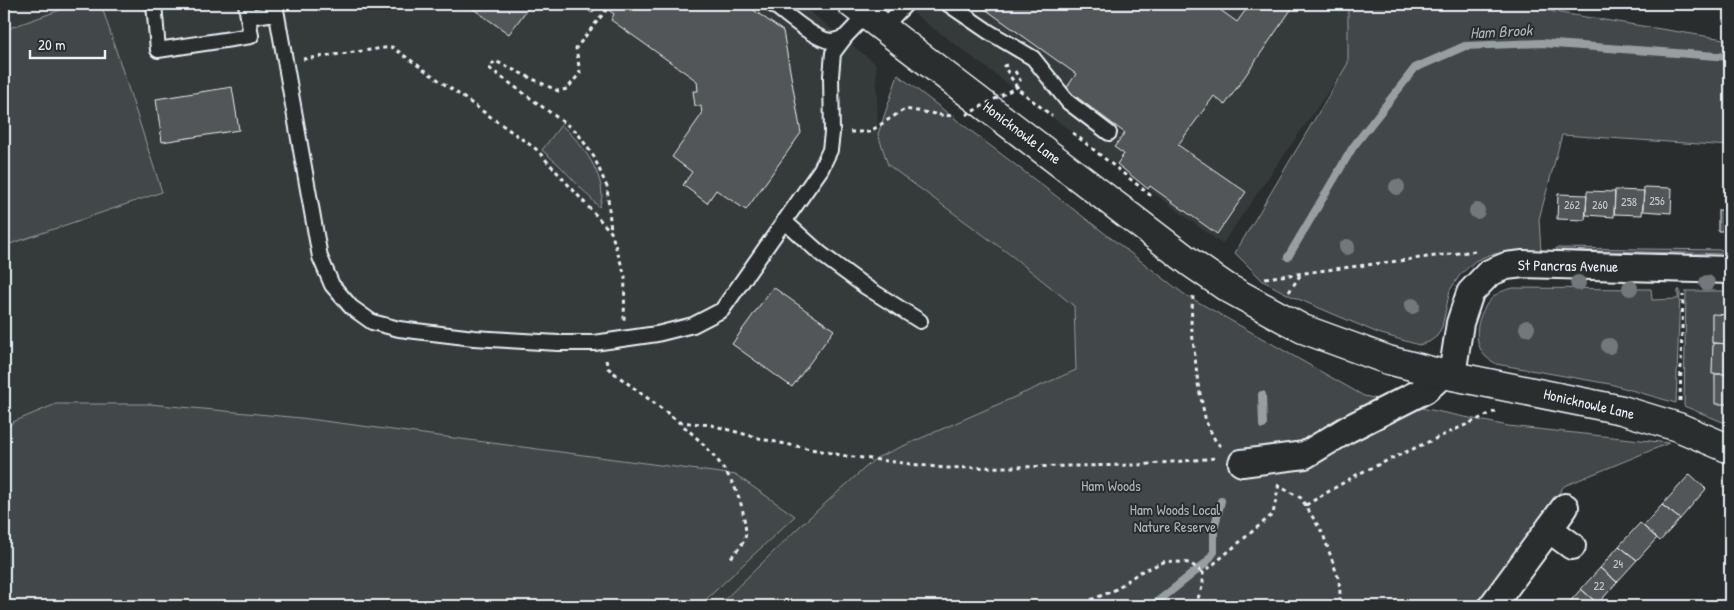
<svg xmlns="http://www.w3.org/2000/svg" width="1734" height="610" font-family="'Patrick Hand',sans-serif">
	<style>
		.built { fill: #363a3b }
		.green { fill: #424648; stroke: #959ca0 }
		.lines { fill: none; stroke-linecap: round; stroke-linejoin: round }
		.stream { stroke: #989fa3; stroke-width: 8 }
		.building { fill: #535759; stroke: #e8f1f8 }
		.service-casing { stroke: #e8f1f8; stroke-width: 18 }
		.minor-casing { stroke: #e8f1f8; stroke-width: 30 }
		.tertiary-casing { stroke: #e8f1f8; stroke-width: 31 }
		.path { stroke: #e8f1f8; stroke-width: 3; stroke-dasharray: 4 4; stroke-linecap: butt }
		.service { stroke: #2a2d2e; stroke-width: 14 }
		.minor { stroke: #2a2d2e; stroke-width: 26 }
		.tertiary { stroke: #2a2d2e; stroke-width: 28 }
		.path-bridge { stroke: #e8f1f8; stroke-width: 3; stroke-dasharray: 4 4; stroke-linecap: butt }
		.tree { fill: #73787b }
		.labels { text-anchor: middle; stroke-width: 4; stroke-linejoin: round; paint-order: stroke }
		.number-label { font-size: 12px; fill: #c3cad0 }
		.street-label { font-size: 15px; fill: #e8f1f8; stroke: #2a2d2e }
		.park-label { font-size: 15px; fill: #aeb5ba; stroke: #2a2d2e }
		.water-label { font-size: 16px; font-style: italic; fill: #acb3b9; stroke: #2a2d2e }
	</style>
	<rect width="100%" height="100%" fill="#2a2d2e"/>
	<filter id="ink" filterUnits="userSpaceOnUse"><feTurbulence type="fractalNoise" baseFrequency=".02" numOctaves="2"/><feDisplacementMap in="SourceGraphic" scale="10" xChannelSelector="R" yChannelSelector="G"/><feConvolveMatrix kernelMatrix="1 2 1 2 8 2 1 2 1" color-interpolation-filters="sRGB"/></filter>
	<g filter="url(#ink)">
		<path class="built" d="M4,4h796l76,60 2,70 10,31 124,91 62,50 2,64 -200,88 -76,68 -82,80h-714z
			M901,4h447v59l-126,181z"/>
		<path class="green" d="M77,4h24l61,188 -158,54v-216z
			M1348,4h179l27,8 176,28v106l-168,-11 -23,84 2,33 -31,-1 -21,4 -14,6 -15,14 -10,15 -8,37 -5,9 -8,6 -10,3 -41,-12 -87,-37 -28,-15 -28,-28 113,-190z
			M898,75l286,219 180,102 144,30 161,17 -105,43 -88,120h-758l82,-80 76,-68 200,-88 -2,-64 -62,-50 -124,-91 -10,-31z
			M561,125c18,15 41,45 41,71 0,3 -2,8 -3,11l-41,-43 -16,-14z
			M1556,248l174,2v4l-173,-4z
			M1513,288l138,1 1,11 26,-1v-9h2l-4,113 -66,-19 -114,-20c-4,-3 -8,-5 -10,-7 -16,-16 -8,-45 6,-59 6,-6 13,-8 21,-10z
			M1686,291h44v24h-18v28l1,1 -1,29 3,1 1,30h14v21l-46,-19z
			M56,404h93l152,14 435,57 59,41 -96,90h-695v-174l9,-10z"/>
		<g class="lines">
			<path class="stream" d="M1288,257l65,-110 62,-79 50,-22 76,-3 189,14
				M1262,395l1,30
				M1152,606l54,-43 8,-11v-23l7,-28"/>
		</g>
		<path class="building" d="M466,4h65l-22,30z
			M579,4h166l38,27 18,102 -55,77 -30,-20 -9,13 -24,-18 9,-13 -20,-15 30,-43 -1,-8h-6l-2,-15h5l-1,-10 -86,-61 3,-6 -14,-10 -8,9z
			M978,4h234l25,18 13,-18h45l-70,101 -11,-9 -36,49 68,47 -29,42 -67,-48 -2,3 -31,-25 7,-10 -10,-7 11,-14 -59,-44 10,-15z
			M232,87l7,43 -77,12 -6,-43z
			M1644,187l28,1 -1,25 -28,-2z
			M1615,190l29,1 -2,24 -28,-1z
			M1587,191l28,1 -1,25 -28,-2z
			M1558,194l29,1 -2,25 -28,-1z
			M1718,210h12v21h-12z
			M773,287l61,43 -42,57 -60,-43z
			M1712,314l18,1v29l-18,-1z
			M1713,343l17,1v30h-18z
			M1715,374h15v30h-15z
			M1690,474l16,15 -26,30 -18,-14z
			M1662,505l18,14 -20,22 -17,-15z
			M1640,523l17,15 -20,22 -18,-14z
			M1619,546l18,14 -20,22 -17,-14z
			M1600,568l17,14 -19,22 -17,-15z
			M1581,589l17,15 -2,2h-30z"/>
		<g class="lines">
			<defs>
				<path id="service" d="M154,4l4,46 93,-14 -5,-32
					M275,4l45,253 12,28 19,22 21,15 27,7 75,9 84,5h36l63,-9 36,-9 29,-15 99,-141 9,-19 2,-17 -1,-57 2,-23 12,-16 21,-22
					M772,4c15,10 40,34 58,37 5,0 10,-2 15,-4
					M948,4l41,28 44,26 35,44 41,31
					M248,17l27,-4
					M883,28l23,-24
					M784,221l37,33 45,33 54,34"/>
				<path id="minor" d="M1452,375l8,-52 10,-30 19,-20 17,-7 17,-2 207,6
					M1242,463l63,-8 43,-26 77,-39 18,-16
					M1549,529l23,17
					M1492,606l73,-99"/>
				<path id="tertiary" d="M852,4l339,259 35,24 77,42 85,31 55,14 179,36 56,17 52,22"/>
			</defs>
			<use href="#service" class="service-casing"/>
			<use href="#minor" class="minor-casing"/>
			<use href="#tertiary" class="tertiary-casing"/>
			<path class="path" d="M607,9l-31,39 4,25 -13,16 -9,2 -63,-30 -6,7 88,64 17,25 13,30 4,44
				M303,59l89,-12 144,102 75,83 14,44 -1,44
				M1007,65l-3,1 14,23 34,27
				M1015,71l7,13
				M850,132h19l36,-23 36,6 14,1
				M1073,133l77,62 -2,3
				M1265,278l210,-27
				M1289,292l12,-18
				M1193,296l-2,26 7,62 8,38 10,20 7,6
				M606,360l2,8c47,39 121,78 135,144 1,8 4,18 2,26 -3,8 -11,16 -16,22
				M1680,401l3,-106
				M679,422l32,3 55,15 80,16 98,12 194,-3 79,-7
				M1277,485l24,13 22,36 16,46 2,26
				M1306,505l52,-31 138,-63
				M1076,606l37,-15 27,-19 26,-11 24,2 13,10
				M1195,606l8,-21v-12l70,-59 6,-30"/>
			<use href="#service" class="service"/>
			<use href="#minor" class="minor"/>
			<use href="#tertiary" class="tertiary"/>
			<path class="path-bridge" d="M966,115l56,-31"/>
		</g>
		<g class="tree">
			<circle cx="1397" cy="187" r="8"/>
			<circle cx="1477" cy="211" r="8"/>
			<circle cx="1347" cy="247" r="8"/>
			<circle cx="1578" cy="283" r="8"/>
			<circle cx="1707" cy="283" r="8"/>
			<circle cx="1630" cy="288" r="8"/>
			<circle cx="1412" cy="306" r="8"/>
			<circle cx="1527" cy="328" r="8"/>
			<circle cx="1609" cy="346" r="8"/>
		</g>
	</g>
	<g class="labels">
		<g class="number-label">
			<text x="1657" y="205">256</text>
			<text x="1629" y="206">258</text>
			<text x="1572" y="209">262</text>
			<text x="1600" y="209">260</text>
			<text x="1618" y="568">24</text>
			<text x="1599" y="590">22</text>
		</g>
		<g class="street-label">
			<text transform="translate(1022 133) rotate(37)" y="5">Honicknowle Lane</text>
			<text transform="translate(1568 266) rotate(1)" y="5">St Pancras Avenue</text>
			<text transform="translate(1589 404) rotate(13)" y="5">Honicknowle Lane</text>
		</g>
		<g class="park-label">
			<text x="1111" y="491">Ham Woods</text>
			<text x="1175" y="515">Ham Woods Local<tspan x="1175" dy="17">Nature Reserve</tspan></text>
		</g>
		<g class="water-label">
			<text transform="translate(1501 31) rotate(-3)" y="6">Ham Brook</text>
		</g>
	</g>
	<rect width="1734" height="610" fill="none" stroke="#2a2d2e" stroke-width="20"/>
	<rect x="10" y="10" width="1714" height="590" fill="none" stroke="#e8f1f8" stroke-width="2" filter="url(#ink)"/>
	<path d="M30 50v8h75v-8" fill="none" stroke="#e8f1f8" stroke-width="2.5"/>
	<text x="38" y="50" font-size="15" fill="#e8f1f8" stroke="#2a2d2e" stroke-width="4" paint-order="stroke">20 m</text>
</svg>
